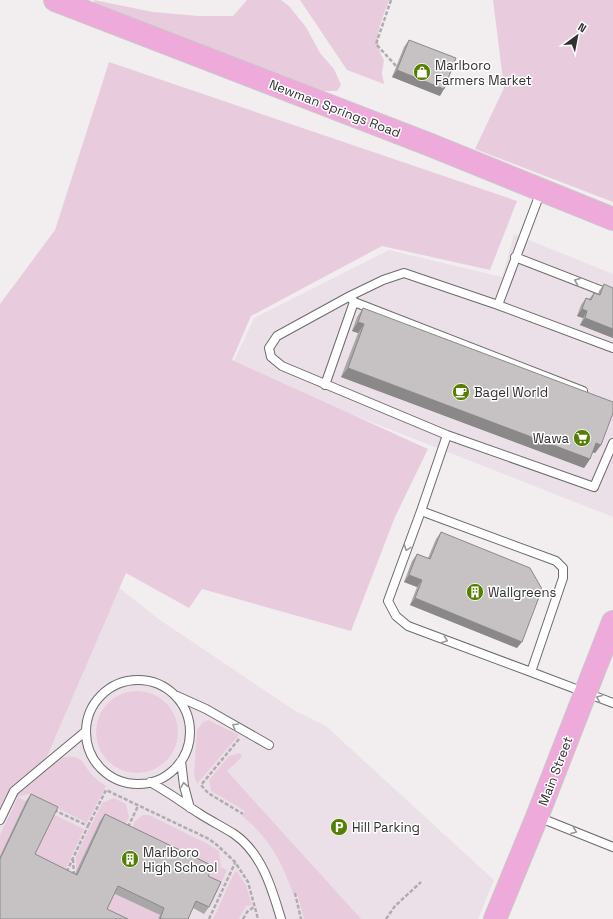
<svg xmlns="http://www.w3.org/2000/svg" width="613" height="919" font-family="'Space Grotesk',sans-serif">
	<style>
		.built { fill: #ebe0e7 }
		.green { fill: #e8ccde }
		.lines { fill: none; stroke-linecap: round; stroke-linejoin: round }
		.service-casing { stroke: #6d6a6c; stroke-width: 10 }
		.primary-casing { stroke: #cac9c9; stroke-width: 24 }
		.path { stroke: #b0acae; stroke-width: 2.5; stroke-dasharray: 4 2; stroke-linecap: butt }
		.service { stroke: #fff; stroke-width: 8 }
		.primary { stroke: #edaada; stroke-width: 22 }
		.wall { fill: #aaa7a9 }
		.shaded-wall { fill: #8b8889 }
		.building { fill: #c6c2c4; stroke: #8b8889 }
		.oneway { stroke: #989898 }
		.labels { text-anchor: middle; stroke-width: 3; stroke-linejoin: round; paint-order: stroke }
		.poi-label { font-size: 13px; fill: #323031; stroke: #fff; text-anchor: start }
		.street-label { font-size: 13px; fill: #323031; stroke: #fff }
	</style>
	<rect width="100%" height="100%" fill="#f2eef0"/>
	<path class="built" d="M514,234l99,40v243l-382,-150 23,-49 135,-68 113,27z
		M43,528l117,92 134,90 32,16 168,154 -16,39h-478v-379z"/>
	<path class="green" d="M94,0l59,12 46,4h34l14,-16h34l8,6 17,21 14,26 14,16 7,16 -4,6h-15l-227,-87z
		M300,0h89c-7,21 -18,39 -5,60l-2,13 2,11 -37,-14z
		M493,0h120v202l-138,-53 29,-61z
		M109,62l408,139 -27,69 -108,-24 -131,70 -19,44 196,89 -33,68 -44,114 -149,-42 -13,19 -63,-35 -87,202c8,-9 28,-27 43,-14 3,3 4,7 7,10 4,6 10,10 17,15l-19,37 -58,-29 -13,3 -16,24v-517l55,-74z
		M96 732a41 41 0 1 1 82 0a41 41 0 1 1-82 0Z
		M208,720l31,15 -42,49 -3,-9 3,-45 6,-8z
		M240,753l2,4 -15,14 134,148h-57l-7,-26 -4,1c-10,-31 -25,-58 -51,-78l3,-5 -34,-20 -2,-11 20,-24z
		M18,797l8,4 -26,55v-21z
		M114,798l12,6 3,13 -7,15 -22,-11 -24,51v-16l26,-53z
		M53,814l31,15 -22,48 -32,-16z
		M143,815h6l57,28 13,8 2,16 6,3 -15,33 -83,-68 6,-14z
		M237,871l9,14 6,20 -6,1 -7,13h-26l21,-46z
		M113,893l47,22 -2,4h-50l-5,-3z"/>
	<g class="lines">
		<defs>
			<path id="service" d="M541,191l-43,114 -94,-32 -21,7 -33,16 -73,40 -8,12 2,9 11,9 165,69 147,52 19,-44
				M515,257l98,38
				M354,302l229,89
				M498,305l115,43
				M325,385l29,-83 -3,-4
				M447,435l-26,76 135,50 7,7v10l-32,94 82,31
				M421,511l-33,90 8,15 12,10 123,46
				M86 732a52 52 0 1 1 104 0a52 52 0 1 1-104 0Z
				M177,696l29,13 63,36
				M181,761l3,25 6,22
				M150,782c18,10 33,21 50,32 11,7 23,13 34,20 28,19 38,55 47,85
				M538,817l75,30
				M0,820l14,-29 72,-60"/>
			<path id="primary" d="M55,0l373,144 185,75
				M495,919l42,-102 76,-195"/>
		</defs>
		<use href="#service" class="service-casing"/>
		<use href="#primary" class="primary-casing"/>
		<path class="path" d="M391,0l-15,44 21,23
			M239,739l-38,46 7,8 35,21
			M54,810l34,16 -22,47
			M88,826l18,-36 103,49 8,6 18,17 13,20 10,37
			M128,827l10,-21
			M73,859l1,17
			M295,893l6,26
			M209,919l26,-56
			M243,919l4,-7 8,-6
			M386,919l9,-13 26,-24"/>
		<use href="#service" class="service"/>
		<use href="#primary" class="primary"/>
	</g>
	<path class="wall" d="M409,40l31,56 -48,-19 12,-30z
		M604,284l9,16v38l-33,-13 3,-7 -6,-2 4,-11 5,-7 3,1 5,-6 4,1 1,-3z
		M363,308l238,137 -6,8 -3,-1 -2,7 -6,9 -243,-91 17,-44 -6,-2 5,-14z
		M441,532l76,116 -107,-43 7,-18 -13,-5 8,-21 5,-7 11,4 8,-19z
		M31,794l4,60 40,20 25,-53 5,-7 103,62 1,31 -5,7 -11,-6 -5,11h-30l2,-4 -45,-21 -115,25v-63l26,-55z"/>
	<path class="shaded-wall" d="M397,70l47,19 -4,7 -48,-19z
		M582,309l5,2 -4,7 -6,-2z
		M585,318l28,11v9l-33,-13z
		M358,322l6,2 -6,9 -6,-2z
		M348,368l242,91 -6,9 -243,-91z
		M596,443l5,2 -6,8 -5,-2z
		M409,575l13,5 -5,7 -13,-5z
		M415,598l107,44 -5,6 -107,-43z"/>
	<path class="building" d="M409,40l47,18 -12,31 -47,-19z
		M604,284l9,4v41l-28,-11 2,-7 -5,-2 4,-11 5,2 3,-7 6,2z
		M363,308l250,94v11l-12,32 -5,-2 -6,16 -242,-91 16,-44 -6,-2z
		M441,532l89,36 12,21 -20,53 -107,-44 7,-18 -13,-5 8,-21 13,5z
		M31,794l27,13 -23,47 42,21 28,-61 108,52 -5,10 13,6 -12,25 -13,-6 -8,18h-28l4,-11 -46,-22 -11,23 21,10h-128v-60z"/>
	<defs><path id="oneway-chevron" d="M-2-3.5L2.5 0L-2 3.5" fill="none" stroke-width="1.6" stroke-linecap="round" stroke-linejoin="round"/></defs>
	<g class="oneway">
		<use href="#oneway-chevron" transform="translate(577 281) rotate(-159)"/>
		<use href="#oneway-chevron" transform="translate(407 548) rotate(110)"/>
		<use href="#oneway-chevron" transform="translate(445 640) rotate(20)"/>
		<use href="#oneway-chevron" transform="translate(599 698) rotate(-159)"/>
		<use href="#oneway-chevron" transform="translate(235 726) rotate(-150)"/>
		<use href="#oneway-chevron" transform="translate(184 785) rotate(-100)"/>
		<use href="#oneway-chevron" transform="translate(574 831) rotate(21)"/>
	</g>
	<defs>
		<symbol id="shop-disc" viewBox="-11 -11 22 22"><circle r="9.5" fill="#557f00" stroke="#fff"/><path d="M-5-2.5h2.3a2.7 3.5 0 0 1 5.4 0H5L5.5 6h-11ZM-1.5-2.5h3a1.5 2.3 0 0 0-3 0Z" fill="#fff"/></symbol>
		<symbol id="cafe-disc" viewBox="-11 -11 22 22"><circle r="9.5" fill="#557f00" stroke="#fff"/><path d="M-5.5-4.5H6V0H3Q3 3.5 0 3.5H-2.5Q-5.5 3.5-5.5 0ZM3-3.2v2h1.7v-2ZM-6 4.5H4V6H-6Z" fill="#fff"/></symbol>
		<symbol id="supermarket-disc" viewBox="-11 -11 22 22"><circle r="9.5" fill="#557f00" stroke="#fff"/><path d="M-6-5.5h2.5l.6 2H6L4.5 2H-2.5L-4.4-4H-6ZM-1.5 3.2a1.3 1.3 0 1 0 .1 0ZM3 3.2a1.3 1.3 0 1 0 .1 0Z" fill="#fff"/></symbol>
		<symbol id="building-disc" viewBox="-11 -11 22 22"><circle r="9.5" fill="#557f00" stroke="#fff"/><path d="M-4-6H4V6H1V3H-1V6H-4ZM-2.5-4.3h1.7v1.8h-1.7ZM.8-4.3h1.7v1.8H.8ZM-2.5-1h1.7V.8h-1.7ZM.8-1h1.7V.8H.8Z" fill="#fff"/></symbol>
		<symbol id="parking-disc" viewBox="-11 -11 22 22"><circle r="9.5" fill="#557f00" stroke="#fff"/><path d="M-3.5-5.5H1a3.5 3.5 0 0 1 0 7H-1V5.5H-3.5ZM-1-3.4V-.6H.8a1.4 1.4 0 0 0 0-2.8Z" fill="#fff"/></symbol>
	</defs>
	<g fill-rule="evenodd">
		<use href="#shop-disc" x="412" y="62" width="20" height="20"/>
		<use href="#cafe-disc" x="451" y="382" width="20" height="20"/>
		<use href="#supermarket-disc" x="572" y="428" width="20" height="20"/>
		<use href="#building-disc" x="465" y="582" width="20" height="20"/>
		<use href="#parking-disc" x="329" y="817" width="20" height="20"/>
		<use href="#building-disc" x="120" y="849" width="20" height="20"/>
	</g>
	<g class="labels">
		<g class="poi-label">
			<text x="435" y="70">Marlboro<tspan x="435" dy="15">Farmers Market</tspan></text>
			<text x="474" y="397">Bagel World</text>
			<text x="569" y="443" text-anchor="end">Wawa</text>
			<text x="488" y="597">Wallgreens</text>
			<text x="352" y="832">Hill Parking</text>
			<text x="143" y="857">Marlboro<tspan x="143" dy="15">High School</tspan></text>
		</g>
		<g class="street-label">
			<text transform="translate(335 108) rotate(21)" y="5">Newman Springs Road</text>
			<text transform="translate(555 771) rotate(-69)" y="5">Main Street</text>
		</g>
	</g>
	<g transform="translate(577 36) rotate(32)" stroke="#ffffff" stroke-width="3" paint-order="stroke">
	<path d="M0-3L7 15L0 10L-7 15Z" fill="#323031"/>
	<text y="-6" font-size="11" font-weight="bold" text-anchor="middle" fill="#323031">N</text>
	</g>
</svg>
